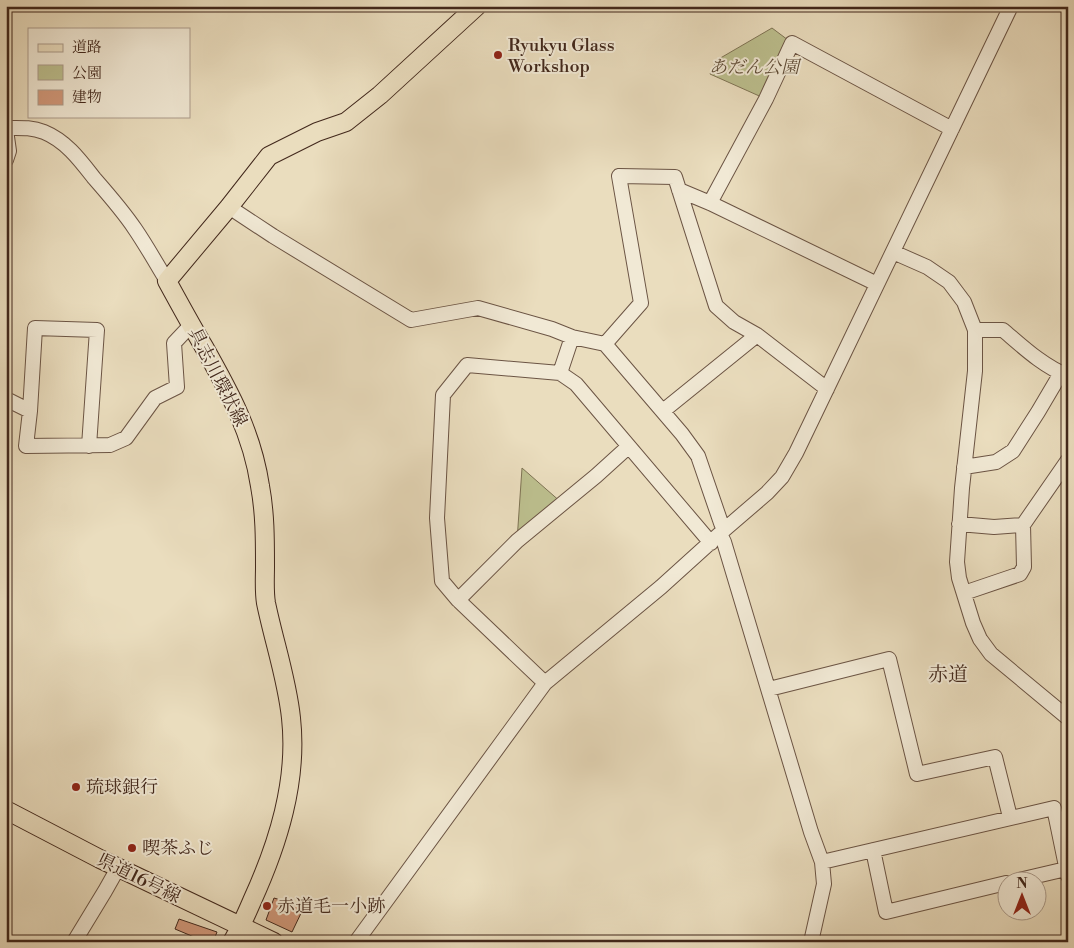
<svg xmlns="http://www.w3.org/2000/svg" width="1074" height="948" font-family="'Libre Bodoni','Noto Serif JP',serif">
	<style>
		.green { fill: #bcbf8e; stroke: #7e7354 }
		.building { fill: #d1987a; stroke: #41271b }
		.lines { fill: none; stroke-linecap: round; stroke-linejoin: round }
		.minor-casing { stroke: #6b5444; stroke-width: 16 }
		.major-casing { stroke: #41271b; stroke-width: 20 }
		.minor { stroke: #f1e9d5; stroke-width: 14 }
		.major { stroke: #eaddbe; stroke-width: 18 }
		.poi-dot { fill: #8f2418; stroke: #f1e9d5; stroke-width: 2 }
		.labels { text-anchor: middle; stroke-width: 4; stroke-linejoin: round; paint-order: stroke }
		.poi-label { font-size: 18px; fill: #41271b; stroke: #f1e9d5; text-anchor: start }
		.park-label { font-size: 18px; font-style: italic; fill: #604d38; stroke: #f1e9d5 }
		.street-label { font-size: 18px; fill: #41271b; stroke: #f1e9d5 }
		.quarter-label { font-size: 20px; fill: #41271b; stroke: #f1e9d5 }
	</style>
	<rect width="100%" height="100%" fill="#eaddbe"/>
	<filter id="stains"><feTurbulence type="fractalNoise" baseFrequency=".004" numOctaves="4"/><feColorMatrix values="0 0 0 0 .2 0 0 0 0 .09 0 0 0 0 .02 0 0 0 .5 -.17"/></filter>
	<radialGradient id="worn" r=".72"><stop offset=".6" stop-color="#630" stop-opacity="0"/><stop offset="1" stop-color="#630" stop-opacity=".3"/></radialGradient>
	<path class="green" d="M772,28l20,15 -26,56 -56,-25 7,-14z
		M522,468l40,35 -45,38z"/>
	<path class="building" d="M274,898l30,9 -12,25 -26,-12z
		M179,919l38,13 -4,10h-7l-31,-13z"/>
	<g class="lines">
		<defs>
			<path id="minor" d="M6,128c14,0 25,-1 38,4 22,9 36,28 50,46 14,16 29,33 41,51 11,16 21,34 32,52
				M6,130l3,21 -3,9
				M679,190l31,13 167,81
				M710,203l56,-104 26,-56 160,86
				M229,207l44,29 138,84 67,-12 74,21 20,8 33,7 77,90 16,22 23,67 3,7
				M893,252l34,15 22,15 15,20 11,28v41l-13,117 -5,74 2,16 14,45 7,16 11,15 77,64
				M975,330h28c20,17 40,36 65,46
				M605,344l36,-41 -22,-127 56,1 41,129 18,16 23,13 70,54
				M560,373l12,-36
				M6,399l24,12
				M663,411l94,-76
				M89,446l8,-116 -62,-2 -5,83 -4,35 84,-1 16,-7 29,-40 22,-11 -3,-44 17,-18
				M964,467l32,-5 17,-11 25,-39 23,-39
				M959,524l35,3 29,-2 45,-65
				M720,534l4,8 87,290 11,30 2,22 -13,58
				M964,593l56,-19 4,-7 -1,-42
				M458,600l59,-59 79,-65 32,-29
				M545,683l-87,-83 -16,-19 -5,-63 6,-123 24,-30 93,8 16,11 135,159
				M769,689l120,-30 28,115 78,-17 15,60
				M873,850l13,62 120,-29
				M822,862l232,-54 14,68
				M1019,880l47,-11
				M74,942l31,-51 13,-23
				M356,942l189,-259 116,-96 63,-57 43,-37 15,-16 14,-24 215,-447"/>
			<path id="major" d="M6,810l94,49 174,83
				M232,942c8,-13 14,-27 20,-41 26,-57 46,-120 39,-183 -4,-39 -17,-76 -25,-115 -2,-12 -1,-25 -1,-37 0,-27 0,-53 -5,-80 -8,-53 -30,-93 -56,-139 -13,-22 -25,-44 -37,-66l62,-74 40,-51 48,-24 29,-10 34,-27 97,-89"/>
		</defs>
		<use href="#minor" class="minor-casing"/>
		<use href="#major" class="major-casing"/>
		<use href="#minor" class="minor"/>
		<use href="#major" class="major"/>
	</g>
	<g class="poi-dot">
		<circle cx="498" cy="55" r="5"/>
		<circle cx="76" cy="787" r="5"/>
		<circle cx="132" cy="848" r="5"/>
		<circle cx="267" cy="906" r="5"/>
	</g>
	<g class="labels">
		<g class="poi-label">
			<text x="508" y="51">Ryukyu Glass<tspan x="508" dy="21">Workshop</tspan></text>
			<text x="86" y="793">琉球銀行</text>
			<text x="142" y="854">喫茶ふじ</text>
			<text x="277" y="912">赤道毛一小跡</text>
		</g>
		<g class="park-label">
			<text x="754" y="73">あだん公園</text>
		</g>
		<g class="street-label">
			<text transform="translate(218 377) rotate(63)" y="6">具志川環状線</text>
			<text transform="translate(139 878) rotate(26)" y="6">県道16号線</text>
		</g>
		<g class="quarter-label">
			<text x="948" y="681">赤道</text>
		</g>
	</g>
	<rect width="1074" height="948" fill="none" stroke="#eaddbe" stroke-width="25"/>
	<rect x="8" y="8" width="1059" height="933" fill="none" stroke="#41271b" stroke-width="2.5"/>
	<rect x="12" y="12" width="1049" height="923" fill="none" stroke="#41271b"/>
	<rect x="28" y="28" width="162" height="90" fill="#f1e9d5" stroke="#ab9b8b"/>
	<rect x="38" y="44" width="25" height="8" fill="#eaddbe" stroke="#ab9b8b"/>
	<text x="72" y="52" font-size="15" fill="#41271b">道路</text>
	<rect x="38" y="65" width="25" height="15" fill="#bcbf8e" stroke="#ab9b8b"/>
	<text x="72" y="78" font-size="15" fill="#41271b">公園</text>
	<rect x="38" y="90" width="25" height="15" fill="#d1987a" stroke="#ab9b8b"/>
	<text x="72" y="102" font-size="15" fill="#41271b">建物</text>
	<g transform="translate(1022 896)"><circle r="24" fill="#f1e9d5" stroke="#ab9b8b"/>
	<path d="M0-4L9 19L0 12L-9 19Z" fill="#8f2418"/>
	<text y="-8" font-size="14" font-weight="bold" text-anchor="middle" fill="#41271b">N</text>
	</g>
	<rect width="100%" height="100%" filter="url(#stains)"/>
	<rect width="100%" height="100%" fill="url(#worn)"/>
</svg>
